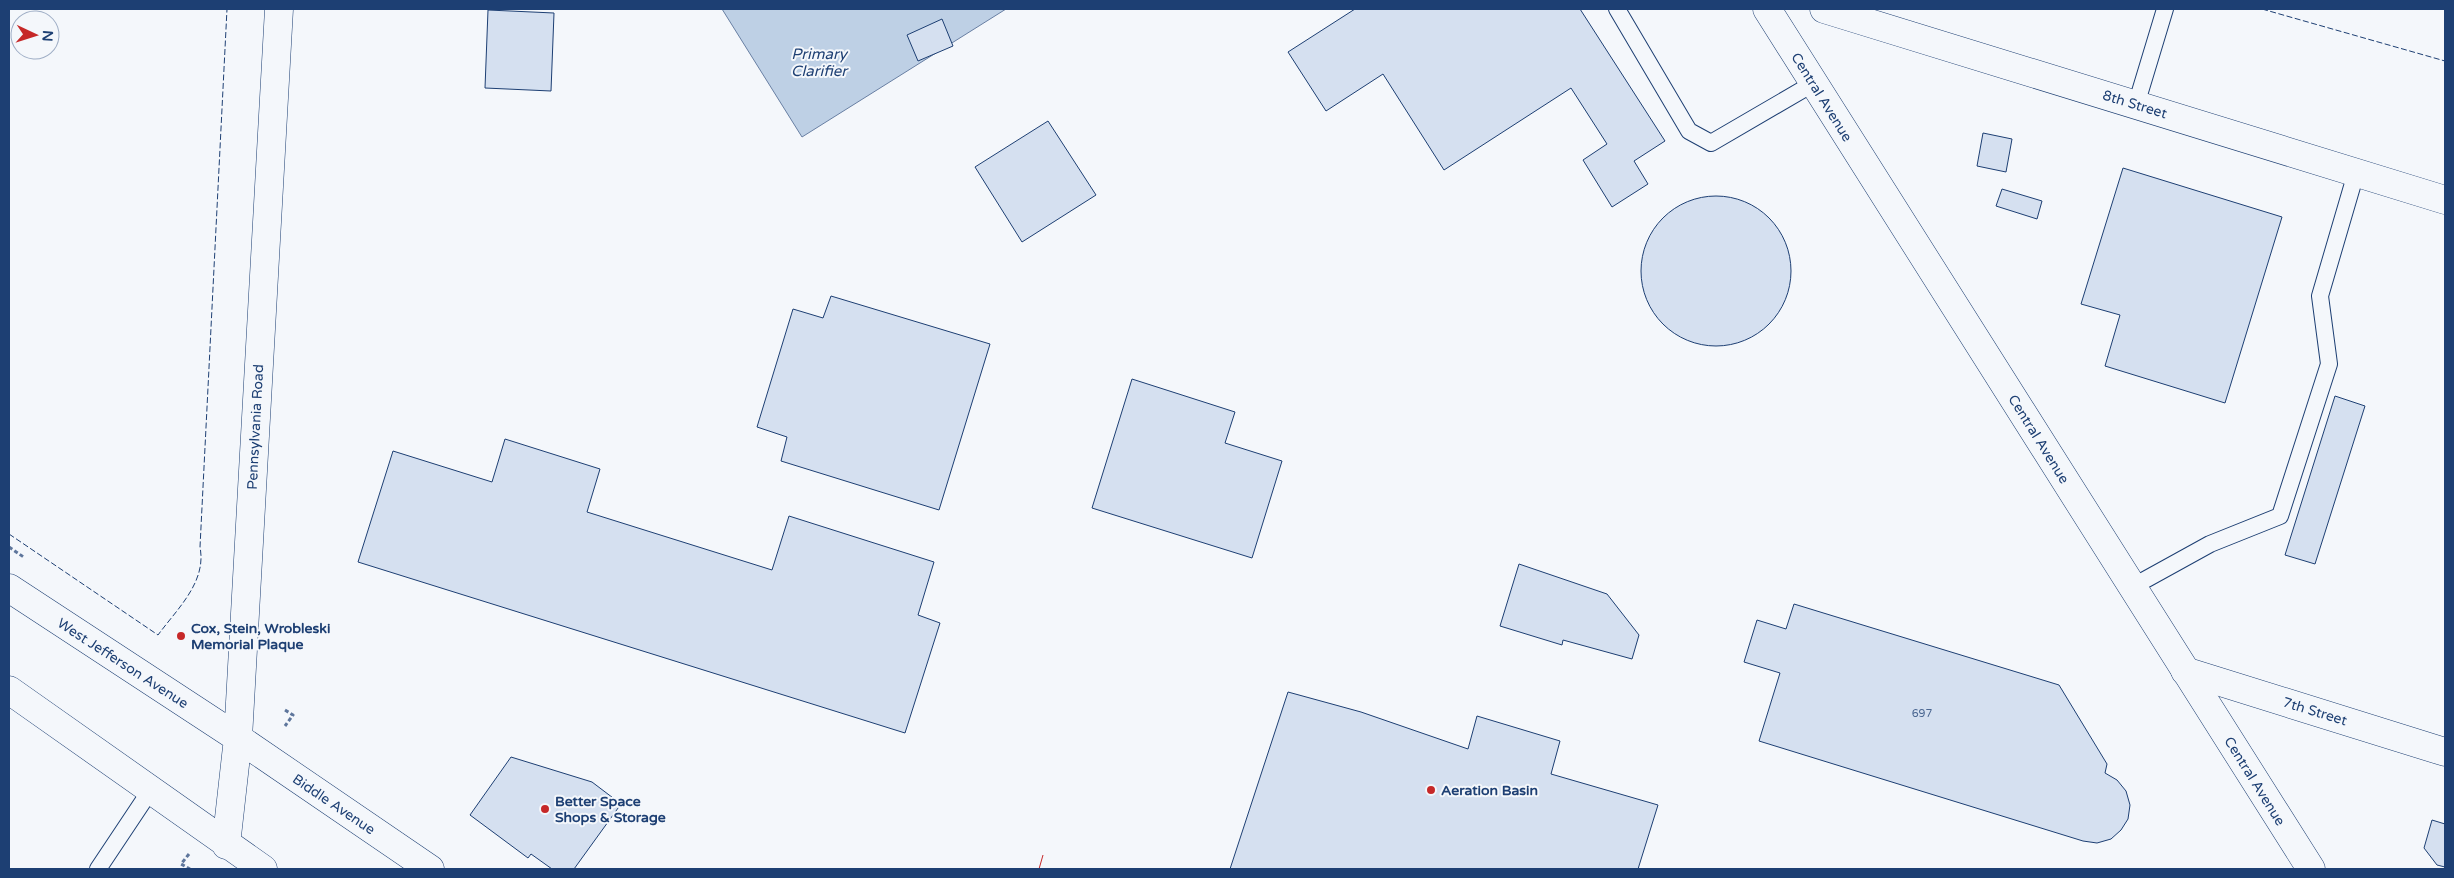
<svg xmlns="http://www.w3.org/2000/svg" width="2454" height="878" font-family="'Varela Round',sans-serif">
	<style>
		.water { fill: #bed0e5; stroke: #687fa3 }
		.building { fill: #d5e0f0; stroke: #1d3f73 }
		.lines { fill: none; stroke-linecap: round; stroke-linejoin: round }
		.lane-casing { stroke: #1d3f73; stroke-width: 18 }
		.street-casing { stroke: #1d3f73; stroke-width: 29 }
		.secondary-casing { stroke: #1d3f73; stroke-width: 29 }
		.path { stroke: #5e769c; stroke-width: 3; stroke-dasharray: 4 2.5; stroke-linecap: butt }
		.lane { stroke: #f4f7fb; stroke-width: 16 }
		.street { stroke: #f4f7fb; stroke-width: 28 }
		.secondary { stroke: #f4f7fb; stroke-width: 28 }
		.fence { stroke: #1d3f73; stroke-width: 1; stroke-dasharray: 6 2.5; stroke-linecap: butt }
		.power { stroke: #c62828; stroke-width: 1; stroke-dasharray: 18 4 2.5 4; stroke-linecap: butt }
		.poi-dot { fill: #c62828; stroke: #f4f7fb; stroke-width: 2 }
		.labels { text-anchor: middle; stroke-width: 4; stroke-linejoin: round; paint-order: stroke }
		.number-label { font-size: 11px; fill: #4b6792 }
		.street-label { font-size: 14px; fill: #1d3f73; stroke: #f4f7fb }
		.poi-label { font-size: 14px; font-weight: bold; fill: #1d3f73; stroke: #f4f7fb; text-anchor: start }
		.water-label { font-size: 15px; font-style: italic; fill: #1d3f73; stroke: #f4f7fb }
	</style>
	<rect width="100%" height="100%" fill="#f4f7fb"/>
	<path class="water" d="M722,9h284l-204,128z"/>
	<path class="building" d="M1355,9h225l85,132 -31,20 14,23 -36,23 -29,-47 24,-16 -36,-56 -127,82 -61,-96 -57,37 -38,-59z
		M488,10l66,3 -3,78 -66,-3z
		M942,19l11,27 -35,15 -11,-26z
		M1048,121l48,74 -74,47 -47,-75z
		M1983,133l29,6 -6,33 -29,-6z
		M2123,168l159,49 -57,186 -120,-37 15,-51 -39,-11z
		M2002,189l40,12 -5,18 -41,-13z
		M1641 271a75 75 0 1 1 150 0a75 75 0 1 1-150 0Z
		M831,296l159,48 -51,166 -158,-49 6,-24 -30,-10 36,-118 30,9z
		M1132,379l103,33 -10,31 57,18 -30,97 -160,-50z
		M2335,396l30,10 -50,158 -30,-9z
		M505,439l95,30 -13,43 185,58 17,-54 145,46 -16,53 22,8 -35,110 -547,-171 35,-111 99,31z
		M1519,564l88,30 32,41 -7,24 -69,-19 -1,5 -62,-19z
		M1794,604l265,81 48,79 -2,9 12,7 9,11 4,14 -2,14 -7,11 -10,9 -14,4 -14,-2 -324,-100 21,-68 -36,-11 13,-42 29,9z
		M1288,692l73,20 107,37 9,-33 83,25 -9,33 107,31 -20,64h-408z
		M511,757l81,25 29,22 -47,65h-22l-21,-15 -3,4 -58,-43z
		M2432,820l13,4v43l-8,-2 -13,-17z"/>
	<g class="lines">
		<defs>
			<path id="lane" d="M1617,9l72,122 22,12 103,-60
				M2136,105l29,-96
				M2132,587l78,-43 70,-28 49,-152 -9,-68 36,-123
				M98,869l52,-78"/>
			<path id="street" d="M1824,9l621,191
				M2185,671l260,81"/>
			<path id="secondary" d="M1767,9l544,860
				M9,588l229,150 192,131
				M9,690l254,179
				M226,845l12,-107 41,-729"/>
		</defs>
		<use href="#lane" class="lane-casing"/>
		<use href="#street" class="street-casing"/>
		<use href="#secondary" class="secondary-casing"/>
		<path class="path" d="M9,547l16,11
			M285,710l8,5 -8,11
			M189,854l-8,10 9,5"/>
		<use href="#lane" class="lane"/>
		<use href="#street" class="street"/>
		<use href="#secondary" class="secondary"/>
		<path class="fence" d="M1984,9h2
			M2262,9l183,52
			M9,534l149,101c19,-26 49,-53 42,-88l27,-538"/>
		<path class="power" d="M1039,869l4,-14"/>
	</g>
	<g class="poi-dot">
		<circle cx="181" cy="636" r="5"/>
		<circle cx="1431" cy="790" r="5"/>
		<circle cx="545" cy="809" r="5"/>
	</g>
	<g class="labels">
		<g class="number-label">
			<text x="1922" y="717">697</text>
		</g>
		<g class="street-label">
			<text transform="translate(1822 97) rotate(58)" y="5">Central Avenue</text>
			<text transform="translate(2135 104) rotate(17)" y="5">8th Street</text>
			<text transform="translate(255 427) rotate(-87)" y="5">Pennsylvania Road</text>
			<text transform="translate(2039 439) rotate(58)" y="5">Central Avenue</text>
			<text transform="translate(123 663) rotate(33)" y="5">West Jefferson Avenue</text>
			<text transform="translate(2315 711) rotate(17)" y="5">7th Street</text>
			<text transform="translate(2255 781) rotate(58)" y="5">Central Avenue</text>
			<text transform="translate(334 804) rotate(34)" y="5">Biddle Avenue</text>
		</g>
		<g class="poi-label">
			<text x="191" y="633">Cox, Stein, Wrobleski<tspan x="191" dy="16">Memorial Plaque</tspan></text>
			<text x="1441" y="795">Aeration Basin</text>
			<text x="555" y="806">Better Space<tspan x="555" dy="16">Shops &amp; Storage</tspan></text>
		</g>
		<g class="water-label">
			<text x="819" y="59">Primary<tspan x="819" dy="17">Clarifier</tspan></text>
		</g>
	</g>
	<rect width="2454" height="878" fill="none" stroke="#1d3f73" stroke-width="20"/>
	<g transform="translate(35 35) rotate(94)"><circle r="24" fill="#f4f7fb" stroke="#9eadc5"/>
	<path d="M0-4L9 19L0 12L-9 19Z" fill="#c62828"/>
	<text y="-8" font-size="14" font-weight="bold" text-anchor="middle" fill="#1d3f73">N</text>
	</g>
</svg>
